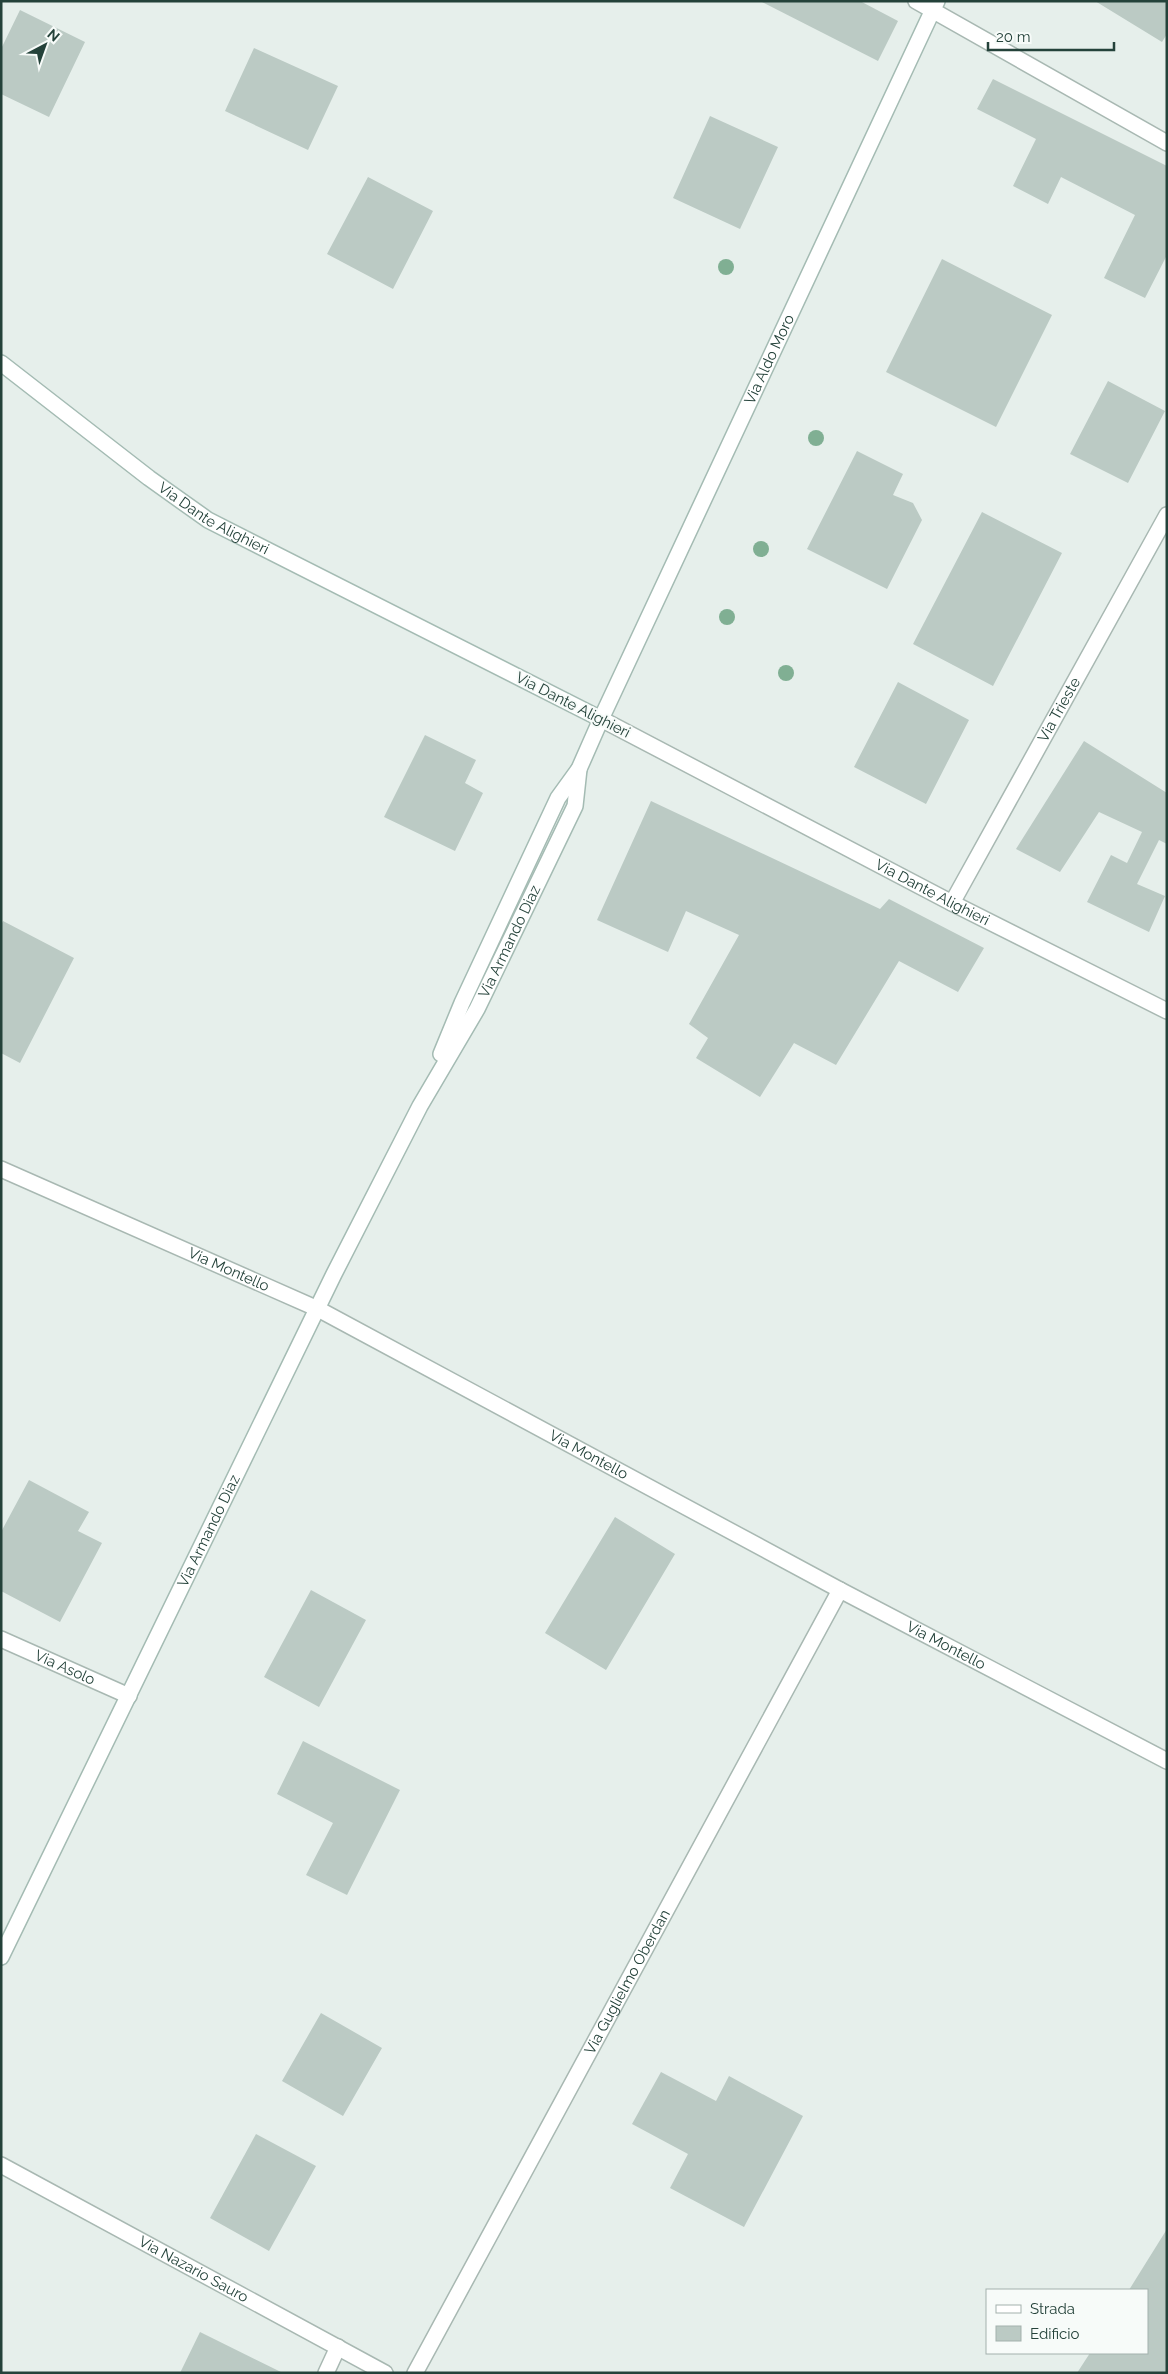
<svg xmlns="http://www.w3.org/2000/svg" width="1168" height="2374" font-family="Raleway,sans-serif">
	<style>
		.building { fill: #bbcac4 }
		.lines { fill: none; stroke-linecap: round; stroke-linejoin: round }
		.street-casing { stroke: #a8b8b2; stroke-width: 18 }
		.secondary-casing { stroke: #a4bbb3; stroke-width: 18 }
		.street { stroke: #fff; stroke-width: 15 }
		.secondary { stroke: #fff; stroke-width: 15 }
		.tree { fill: #80af93 }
		.labels { text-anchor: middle; stroke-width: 4; stroke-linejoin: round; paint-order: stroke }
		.street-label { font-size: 15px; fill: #24423a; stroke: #f7fbf9 }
	</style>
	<rect width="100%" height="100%" fill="#e6efeb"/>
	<path class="building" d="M760,1h100l38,20 -20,40z
		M1095,1h72v33l-5,8z
		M20,10l65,32 -36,75 -48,-23v-45z
		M254,48l84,38 -30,64 -83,-39z
		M993,79l174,87v89l-22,43 -41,-20 31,-63 -74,-38 -13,27 -35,-18 23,-47 -59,-30z
		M710,116l68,31 -38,82 -67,-31z
		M368,177l65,34 -40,78 -66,-35z
		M942,259l110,56 -56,112 -110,-55z
		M1108,381l57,30 -37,72 -58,-29z
		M857,451l46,23 -10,21 20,8 9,17 -35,69 -80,-40z
		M982,512l80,41 -69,133 -80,-42z
		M898,682l71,38 -43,84 -72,-37z
		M425,735l51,25 -11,23 18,10 -28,58 -71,-34z
		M1084,741l83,52v51l-8,-4 -22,44 28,12 -16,36 -62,-30 24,-47 16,8 15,-31 -43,-20 -39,60 -44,-23z
		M651,801l229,108 9,-10 95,49 -26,44 -59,-31 -63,104 -42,-22 -34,54 -64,-39 12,-20 -19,-14 50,-89 -53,-24 -18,41 -71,-32z
		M3,921l71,37 -54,105 -19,-10v-128z
		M29,1480l60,32 -11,19 24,12 -42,79 -59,-31v-59z
		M615,1517l60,37 -69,116 -61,-37z
		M311,1590l55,30 -47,87 -55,-30z
		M303,1741l97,49 -53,105 -41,-20 27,-52 -56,-29z
		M321,2013l61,35 -39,68 -61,-35z
		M661,2072l55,29 13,-25 74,40 -59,111 -74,-39 18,-34 -56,-30z
		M256,2134l60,32 -47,85 -59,-33z
		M1167,2229v144h-90l13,-20h57v-63h-18z
		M200,2332l83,41h-103z"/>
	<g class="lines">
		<defs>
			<g id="street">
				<path d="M916,1l251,142"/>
				<path id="s1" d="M601,719l351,184 215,108"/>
				<path id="s2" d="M952,903l215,-388"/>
				<path id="s3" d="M1,1169l317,140 522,281 327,171"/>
				<path id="s4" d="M1,1639l128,57"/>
				<path id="s5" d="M1,2165l384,208"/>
				<path d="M326,2373l12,-26"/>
				<path id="s6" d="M415,2373l425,-783"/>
			</g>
			<g id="secondary">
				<path id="s7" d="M1,363l148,115 59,42 393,199"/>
				<path id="s8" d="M441,1054l21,-51 96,-205 21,-29 22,-50 336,-718"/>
				<path id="s9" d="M1,1957l333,-683 86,-168 57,-97 98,-203 4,-37"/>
			</g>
		</defs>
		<use href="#street" class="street-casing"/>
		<use href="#secondary" class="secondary-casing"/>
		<use href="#street" class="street"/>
		<use href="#secondary" class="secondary"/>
	</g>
	<g class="tree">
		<circle cx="726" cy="267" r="8"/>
		<circle cx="816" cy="438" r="8"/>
		<circle cx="761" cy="549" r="8"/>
		<circle cx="727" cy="617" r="8"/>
		<circle cx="786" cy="673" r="8"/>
	</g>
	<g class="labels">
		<g class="street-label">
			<text dy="5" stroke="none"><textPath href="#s8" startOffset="769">Via Aldo Moro</textPath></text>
			<text dy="5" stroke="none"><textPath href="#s7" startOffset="264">Via Dante Alighieri</textPath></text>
			<text transform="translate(573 705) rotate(27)" y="5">Via Dante Alighieri</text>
			<text dy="5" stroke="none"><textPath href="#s2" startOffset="221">Via Trieste</textPath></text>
			<text dy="5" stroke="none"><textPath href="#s1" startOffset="374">Via Dante Alighieri</textPath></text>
			<text dy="5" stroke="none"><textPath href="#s9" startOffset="1136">Via Armando Diaz</textPath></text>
			<text dy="5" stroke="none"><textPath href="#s3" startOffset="249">Via Montello</textPath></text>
			<text dy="5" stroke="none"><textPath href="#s3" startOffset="654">Via Montello</textPath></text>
			<text dy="5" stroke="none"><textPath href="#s9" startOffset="474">Via Armando Diaz</textPath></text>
			<text dy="5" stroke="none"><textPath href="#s3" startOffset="1059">Via Montello</textPath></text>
			<text dy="5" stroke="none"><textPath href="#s4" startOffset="70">Via Asolo</textPath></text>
			<text dy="5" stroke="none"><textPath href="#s6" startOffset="445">Via Guglielmo Oberdan</textPath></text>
			<text dy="5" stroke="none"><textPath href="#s5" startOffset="219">Via Nazario Sauro</textPath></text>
		</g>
	</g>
	<rect width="1168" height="2374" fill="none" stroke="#24423a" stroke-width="5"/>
	<rect x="986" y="2289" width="162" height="65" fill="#f7fbf9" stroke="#a3b1ad"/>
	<rect x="996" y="2305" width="25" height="8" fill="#ffffff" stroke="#a3b1ad"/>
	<text x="1030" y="2314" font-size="15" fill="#24423a">Strada</text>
	<rect x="996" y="2326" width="25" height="15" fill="#bbcac4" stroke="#a3b1ad"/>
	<text x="1030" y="2339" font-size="15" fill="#24423a">Edificio</text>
	<g transform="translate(45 45) rotate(41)" stroke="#f7fbf9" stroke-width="4" paint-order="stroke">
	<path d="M0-4L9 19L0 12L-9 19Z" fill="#24423a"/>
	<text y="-8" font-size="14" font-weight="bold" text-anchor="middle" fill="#24423a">N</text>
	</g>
	<path d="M988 42v8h126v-8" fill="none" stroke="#24423a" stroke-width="2.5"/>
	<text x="996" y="42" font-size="15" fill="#24423a" stroke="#f7fbf9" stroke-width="4" paint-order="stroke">20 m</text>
</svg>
